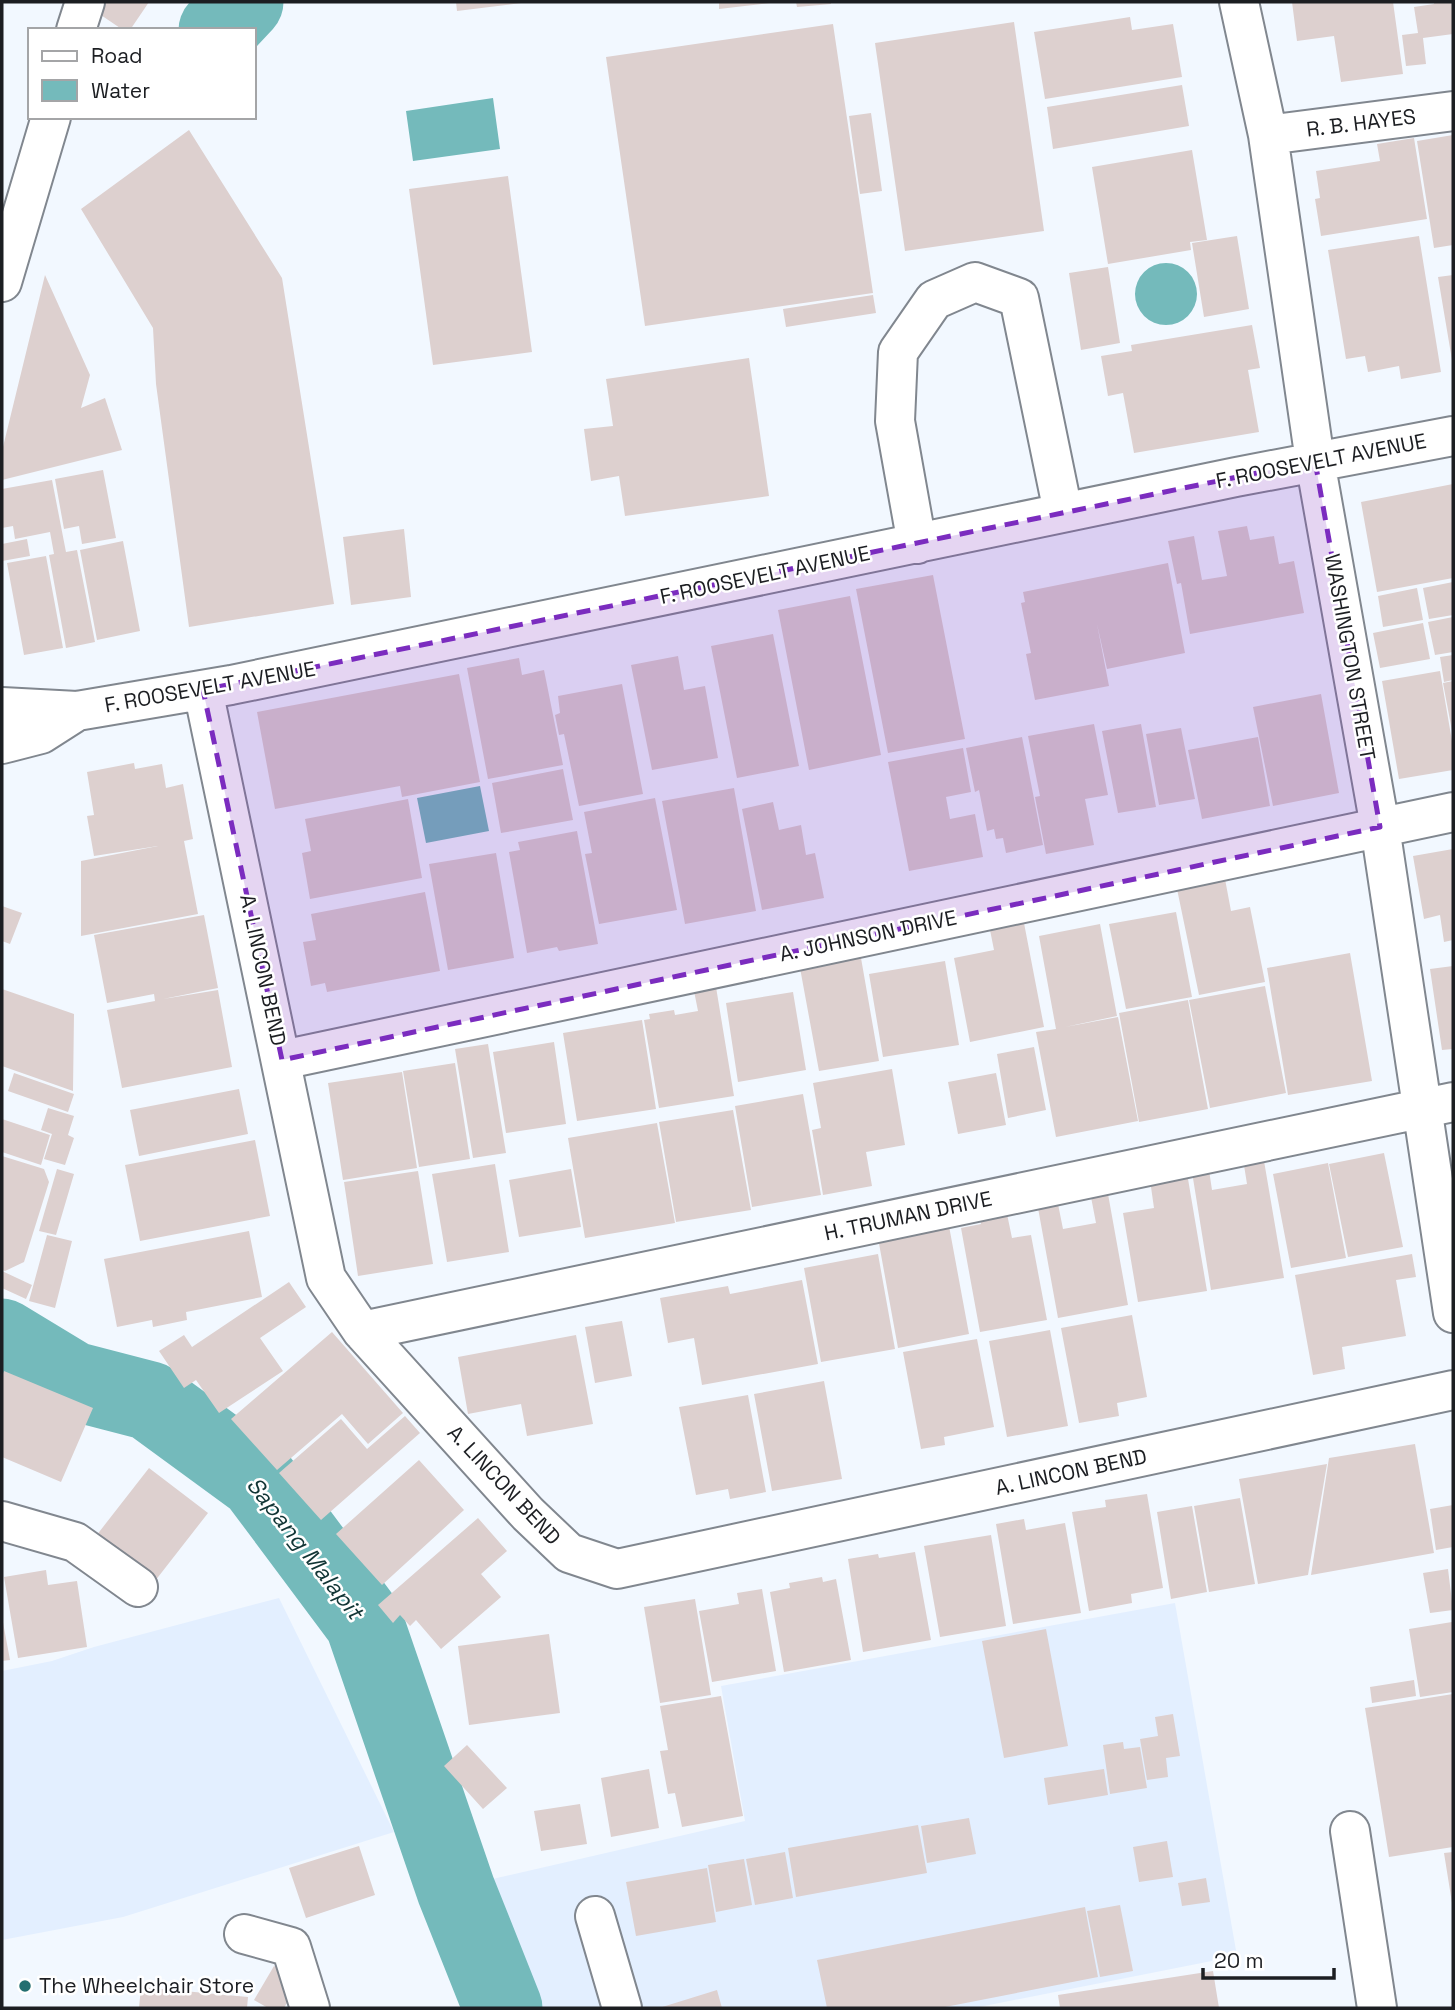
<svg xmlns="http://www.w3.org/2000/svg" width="1455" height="2010" font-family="'Space Grotesk',sans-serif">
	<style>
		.built { fill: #e3efff }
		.water { fill: #74babb }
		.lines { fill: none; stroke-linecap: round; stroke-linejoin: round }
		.river { stroke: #74babb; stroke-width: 79 }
		.building { fill: #ddd0cf }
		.minor-casing { stroke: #81878f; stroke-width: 42 }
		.minor { stroke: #fff; stroke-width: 38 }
		.marked { fill: #7b2cbf; fill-opacity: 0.2; stroke: #7b2cbf; stroke-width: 5; stroke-dasharray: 14 9; stroke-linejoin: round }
		.poi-dot { fill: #226e70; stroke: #fff; stroke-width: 2.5 }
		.labels { text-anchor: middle; stroke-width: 5; stroke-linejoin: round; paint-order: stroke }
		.street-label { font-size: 21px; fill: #1c1e22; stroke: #fff }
		.poi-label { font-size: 21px; fill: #1c1e22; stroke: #fff; text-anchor: start }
		.water-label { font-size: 23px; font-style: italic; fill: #113535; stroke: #fff }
	</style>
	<rect width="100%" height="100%" fill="#f2f8ff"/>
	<path class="built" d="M279,1598l115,234 -271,85 -121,23v-269l50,-10 42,-14z
		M1175,1603l62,353 -263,52h-451l-48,-125 270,-62 -24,-135z"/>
	<path class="water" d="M493,98l7,51 -87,12 -7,-50z
		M1135 294a31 31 0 1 1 62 0a31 31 0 1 1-62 0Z
		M480,786l9,45 -63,12 -9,-45z"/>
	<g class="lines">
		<path class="river" d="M218,30l26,-28
			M2,1338l71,43 77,20 108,79 106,142 92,268 47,118"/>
	</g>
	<path class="building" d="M97,2h52l-19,28h-7l-31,-21z
		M456,2h65v1l-64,8z
		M719,2h51v1l-51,6z
		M796,2h35v2l-34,3z
		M1292,2h101l10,72 -62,8 -7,-46 -37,5z
		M1434,2h19v32l-30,4 3,26 -20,2 -4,-31 16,-2 -4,-26 20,-3z
		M1130,17l2,13 41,-6 9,53 -137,22 -11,-67z
		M1014,22l30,209 -139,20 -30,-208z
		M833,24l40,269 -228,33 -39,-269z
		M1182,85l7,41 -136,23 -6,-42z
		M871,113l11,78 -22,3 -11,-78z
		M189,130l93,148 52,326 -145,23 -33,-243 -3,-56 -72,-119z
		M1453,135v110l-19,3 -17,-107z
		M1414,138l13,81 -106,17 -6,-37 5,-1 -4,-27 64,-10 -3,-17z
		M1192,150l15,90 -17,2 1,8 -83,14 -16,-97z
		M508,176l24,176 -99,13 -24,-176z
		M1237,236l12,73 -45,8 -12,-74z
		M1419,236l22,136 -40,7 -2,-13 -31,6 -3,-16 -19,3 -18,-109z
		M1108,267l12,76 -39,7 -12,-77z
		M45,275l45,100 -9,33 24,-10 17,52 -120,30v-29z
		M1453,275v85h-1l-14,-83z
		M873,295l3,18 -90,14 -3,-18z
		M1252,325l8,43 -12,2 11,62 -125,21 -11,-60 -15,3 -7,-40 31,-5 -1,-6z
		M749,358l20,138 -144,20 -6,-40 -28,5 -7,-52 29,-3 -7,-47z
		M103,470l13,68 -34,6 -3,-18 -15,3 -9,-50z
		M52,480l14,72 11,-2 18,92 -29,6 -17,-93 5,-1 -4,-22 -35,7 -2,-13 -11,2v-39z
		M1453,484v94l-76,14 -16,-90z
		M1247,526l3,14 24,-4 5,28 15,-3 10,52 -114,21 -9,-51 -4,1 -9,-43 26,-5 8,44 25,-4 -9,-45z
		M404,529l7,68 -60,8 -8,-68z
		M27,539l3,17 -28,5v-17z
		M123,541l17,90 -43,9 -17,-90z
		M46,556l17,92 -39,7 -17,-92z
		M1168,563l17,90 -78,16 -10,-45 12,62 -74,14 -9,-46 5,-1 -10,-50 4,-1 -2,-10z
		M933,575l32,164 -77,14 -32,-164z
		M1453,582v33l-24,4 -6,-31z
		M1417,588l6,32 -40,7 -5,-31z
		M850,596l31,159 -72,15 -31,-160z
		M1453,617v35l-18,3 -7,-33z
		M1423,623l7,36 -50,9 -7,-35z
		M773,634l26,132 -62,12 -26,-132z
		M1453,655v25l-9,2 -4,-25z
		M678,656l6,34 21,-4 13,72 -66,12 -21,-105z
		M519,658l3,17 22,-5 19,95 -75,14 -21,-111z
		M1440,671l13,76v23l-54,9 -17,-98z
		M459,674l21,108 -78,15 -2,-11 -125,23 -18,-97z
		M1453,681v50h-1l-9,-48z
		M622,684l21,110 -64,12 -15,-72 -5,1 -4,-20 5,-2 -2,-17z
		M1321,694l18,99 -66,13 -20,-99z
		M1094,724l14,71 -23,4 9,46 -48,9 -11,-57 5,-1 -12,-60z
		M1141,724l15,83 -38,6 -16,-82z
		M1181,728l14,71 -36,6 -13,-71z
		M1022,737l21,108 -37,8 -3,-15 -7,1 -2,-10 -7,2 -8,-41 -4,2 -9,-44z
		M1258,737l12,69 -68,13 -14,-69z
		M963,748l8,44 -25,5 4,22 25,-5 8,43 -74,14 -21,-109z
		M134,763l1,6 27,-5 4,24 17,-4 10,55 -9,2 14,73 -117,22v-75l77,-15 -64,10 -7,-40 7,-1 -7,-43z
		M563,769l10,51 -72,13 -9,-50z
		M734,788l22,123 -71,13 -23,-123z
		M655,798l22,112 -78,14 -14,-70 7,-1 -8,-41z
		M408,799l14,79 -112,21 -8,-46 9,-2 -6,-32z
		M773,802l6,28 22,-5 5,30 9,-2 9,45 -62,12 -20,-101z
		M577,831l21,113 -39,7 -2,-4 -30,6 -18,-101 11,-2 -2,-8z
		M1453,849v91l-9,2 -4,-27 -16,4 -11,-63z
		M496,853l18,105 -66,12 -19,-106z
		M1225,879l6,32 19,-4 15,75 -66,13 -22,-106z
		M425,892l15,79 -113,21 -2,-9 -14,3 -8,-44 13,-2 -5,-26z
		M2,906l20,7 -12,31 -8,-3z
		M1176,912l16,85 -66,12 -17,-85z
		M204,915l14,73 -55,11 55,-9 14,77 -110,21 -15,-78 48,-9 -1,-7 -47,9 -13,-68z
		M1024,923l20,104 -74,15 -16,-84 40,-8 -4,-20z
		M1100,924l17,92 -52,11 53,-10 20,104 -82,16 -20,-105 20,-3 -17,-93z
		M1350,953l22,128 -84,14 -21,-127z
		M861,958l18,103 -60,10 -19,-103z
		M945,961l14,84 -76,12 -14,-83z
		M1453,966v83l-11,1 -12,-81z
		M1265,986l21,107 -76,15 -21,-108z
		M716,987l18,109 -75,12 -15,-88 6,-1 -1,-5 25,-4 1,5 23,-4 -4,-20z
		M2,989l72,25 -1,77 -71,-25z
		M793,992l13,78 -68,12 -12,-79z
		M1188,1000l20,109 -69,13 -20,-109z
		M642,1020l14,89 -79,12 -14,-88z
		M554,1042l12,82 -60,9 -13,-81z
		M488,1044l18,109 -33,5 -18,-109z
		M1034,1047l12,63 -38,8 -11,-64z
		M455,1063l15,96 -51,8 -16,-96z
		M892,1069l13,76 -39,7 6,34 -49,9 -11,-65 9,-2 -8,-45z
		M402,1072l15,96 -74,12 -15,-97z
		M14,1073l60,21 -6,18 -60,-21z
		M996,1073l10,52 -48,9 -10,-52z
		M239,1089l9,45 -109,22 -9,-46z
		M803,1094l18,101 -69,12 -17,-101z
		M48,1108l26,8 -6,19 6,3 -9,27 -21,-6 8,-25 -11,-4z
		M733,1110l18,100 -75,12 -17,-100z
		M2,1119l48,16 -9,30 -39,-13z
		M657,1123l18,100 -90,15 -17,-100z
		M255,1140l15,76 -130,25 -15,-76z
		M1384,1153l19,94 -55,10 -19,-93z
		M1263,1155l21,123 -73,12 -19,-118 17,-2 3,20 35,-6 -4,-25z
		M2,1156l42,13 5,13 -25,80 -19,9 -3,-1z
		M1328,1163l18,95 -55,10 -18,-94z
		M495,1164l14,88 -62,10 -15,-88z
		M57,1169l17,5 -18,61 -17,-4z
		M571,1169l10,58 -62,10 -10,-57z
		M418,1171l15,93 -75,12 -14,-94z
		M1187,1173l20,118 -69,11 -15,-89 31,-5 -4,-28z
		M1108,1194l20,111 -70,13 -20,-110 20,-4 5,25 33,-6 -5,-26z
		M1007,1214l5,24 19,-3 16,85 -67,12 -19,-104 20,-4 -1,-5z
		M949,1226l20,108 -71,14 -20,-110z
		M249,1231l13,66 -76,15 1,8 -34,7 -1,-7 -35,7 -13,-68z
		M47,1235l25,6 -17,67 -26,-7z
		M878,1254l17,95 -74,13 -17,-94z
		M1412,1254l4,23 -20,3 10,56 -64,11 3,22 -32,6 -18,-100z
		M2,1271l30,14 -6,14 -24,-11z
		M802,1280l16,84 -116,21 -8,-47 -26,5 -8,-45 68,-12 2,8z
		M289,1282l17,25 -46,31 23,33 -64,42 -23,-33 -12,8 -25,-37 25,-16 8,12z
		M1132,1315l15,82 -30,6 2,13 -40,7 -18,-95z
		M622,1321l10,55 -37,7 -10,-56z
		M1050,1330l18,96 -61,11 -18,-96z
		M332,1332l71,81 -35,31 -26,-30 -65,56 -46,-51z
		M576,1335l17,89 -66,12 -6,-32 -53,10 -10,-57z
		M977,1339l17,88 -50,10 1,8 -24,4 -18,-97z
		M4,1371l89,37 -32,74 -59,-25v-81z
		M824,1381l18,98 -70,12 -18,-97z
		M748,1395l18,97 -36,7 -2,-10 -32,6 -17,-88z
		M405,1416l15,17 -99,87 -42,-47 62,-54 26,30z
		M1415,1444l19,109 -123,22 18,-117z
		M419,1460l45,50 -82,75 -46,-51z
		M1327,1464l-19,111 -50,9 -19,-105z
		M149,1468l59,45 -53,68 -59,-45z
		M1147,1494l16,94 -32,6 1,9 -43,8 -17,-99 34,-5 -1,-7z
		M1240,1498l15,86 -46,8 -15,-86z
		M1453,1505v42l-17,3 -6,-41z
		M1192,1506l15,86 -36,7 -14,-87z
		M478,1518l29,33 -26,23 20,23 -60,52 -25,-29 -6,6 -10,-11 -7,8 -15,-18z
		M1024,1519l2,11 39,-7 16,90 -68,11 -17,-100z
		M991,1535l15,91 -66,11 -16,-91z
		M915,1552l16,88 -68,12 -15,-93 30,-5 1,4z
		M1448,1569l5,41 -23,3 -7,-40z
		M46,1570l2,15 29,-4 10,66 -69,11 -14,-81z
		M822,1577l1,5 13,-3 15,81 -67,12 -14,-80 20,-4 -1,-5z
		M762,1589l14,82 -64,11 -13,-71 40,-7 -2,-11z
		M695,1599l16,96 -51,8 -16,-96z
		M2,1617l8,43 -8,1z
		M1452,1622l1,70 -33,5 -11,-68z
		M1046,1629l22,117 -64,12 -22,-117z
		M549,1634l11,79 -91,12 -11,-79z
		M1414,1680l2,16 -44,7 -2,-16z
		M1453,1694v153l-64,10 -24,-149z
		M721,1696l22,120 -61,11 -7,-34 -7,1 -8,-43 8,-1 -8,-44z
		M1173,1714l7,42 -14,2 2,19 -21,3 -7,-41 18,-3 -3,-19z
		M1123,1742l1,7 16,-2 7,41 -37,6 -7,-49z
		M467,1745l40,43 -24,21 -39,-43z
		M649,1769l10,59 -48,9 -10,-59z
		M1104,1769l4,26 -60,10 -4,-27z
		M580,1804l7,40 -46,7 -7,-40z
		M969,1818l7,36 -49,9 -6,-37z
		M918,1825l9,48 -131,24 -8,-49z
		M1167,1841l6,36 -34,5 -6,-35z
		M359,1846l16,49 -69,23 -17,-50z
		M785,1852l8,46 -38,7 -9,-46z
		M1453,1852v50l-1,1 -8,-50z
		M744,1859l8,46 -36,7 -8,-47z
		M707,1868l9,54 -80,14 -10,-54z
		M1206,1878l4,24 -28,4 -4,-23z
		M1120,1905l13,66 -33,6 -13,-66z
		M1085,1907l13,70 -158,31h-113l-10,-48z
		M274,1966l26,14 -16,28h-16l-14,-8z
		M1213,1971l6,37h-159l-2,-13z
		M141,1987l107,10 -1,11h-108z
		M717,1990l5,18h-63z"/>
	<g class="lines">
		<defs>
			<path id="minor" d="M1239,2l29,133 47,326 65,366 73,486
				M76,30l9,-28
				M1268,135l185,-24
				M2,282l49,-165
				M917,544l-22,-123 3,-69 36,-52 41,-18 44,16 44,214
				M203,690l123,588 36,53 166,183 41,39 48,16 836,-179
				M2,707l75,4 154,-26 1005,-208 217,-41
				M2,744l39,-10 36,-23
				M282,1060l1171,-248
				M362,1331l1091,-229
				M2,1521l73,21 63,45
				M1350,1831l27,177
				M595,1916l27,92
				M244,1934l47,13 19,61"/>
		</defs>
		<use href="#minor" class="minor-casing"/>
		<use href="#minor" class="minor"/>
	</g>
	<path class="marked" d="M1315,461l65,366 -1098,233 -79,-370z"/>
	<circle class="poi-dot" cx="25" cy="1986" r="7"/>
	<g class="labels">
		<g class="street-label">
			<text transform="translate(1361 123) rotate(-7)" y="7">R. B. HAYES</text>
			<text transform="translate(1321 461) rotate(-11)" y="7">F. ROOSEVELT AVENUE</text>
			<text transform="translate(765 575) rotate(-12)" y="7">F. ROOSEVELT AVENUE</text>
			<text transform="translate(1350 657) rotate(80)" y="7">WASHINGTON STREET</text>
			<text transform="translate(210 687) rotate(-10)" y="7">F. ROOSEVELT AVENUE</text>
			<text transform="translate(868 936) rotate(-12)" y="7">A. JOHNSON DRIVE</text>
			<text transform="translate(263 970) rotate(78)" y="7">A. LINCON BEND</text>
			<text transform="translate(908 1216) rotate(-12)" y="7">H. TRUMAN DRIVE</text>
			<text transform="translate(1071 1472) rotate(-12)" y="7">A. LINCON BEND</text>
			<text transform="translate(504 1485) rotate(47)" y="7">A. LINCON BEND</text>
		</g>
		<g class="poi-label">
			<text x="39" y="1993">The Wheelchair Store</text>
		</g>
		<g class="water-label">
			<text transform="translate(305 1548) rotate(52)" y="8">Sapang Malapit</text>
		</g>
	</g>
	<rect width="1455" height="2010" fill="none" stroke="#1c1e22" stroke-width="7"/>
	<rect x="28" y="28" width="228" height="91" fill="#ffffff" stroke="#a4a5a7" stroke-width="2"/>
	<rect x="42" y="51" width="35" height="10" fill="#ffffff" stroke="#a4a5a7" stroke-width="2"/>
	<text x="91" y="63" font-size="21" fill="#1c1e22">Road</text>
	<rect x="42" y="80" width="35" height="21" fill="#74babb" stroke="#a4a5a7" stroke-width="2"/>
	<text x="91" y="98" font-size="21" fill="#1c1e22">Water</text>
	<path d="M1203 1968v10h131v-10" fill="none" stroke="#1c1e22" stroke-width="3.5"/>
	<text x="1214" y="1968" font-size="21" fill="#1c1e22" stroke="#ffffff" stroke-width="5" paint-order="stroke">20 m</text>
</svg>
